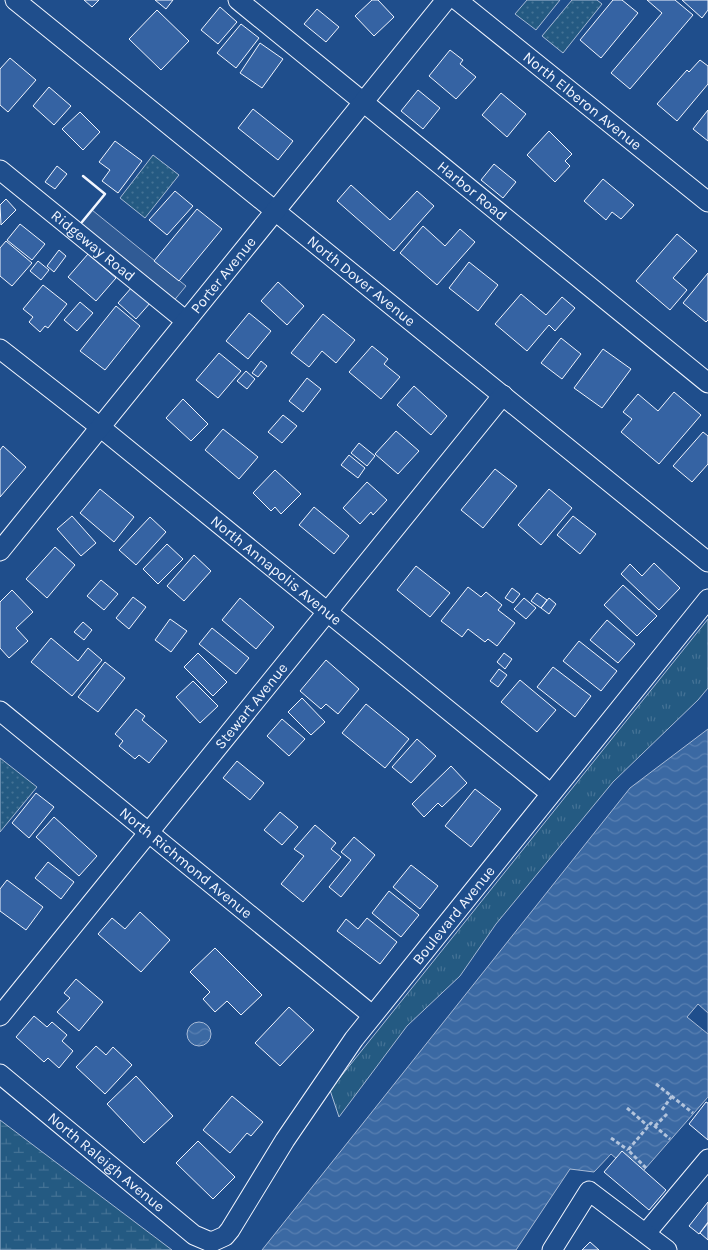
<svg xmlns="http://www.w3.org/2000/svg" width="708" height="1250" font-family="Karla,sans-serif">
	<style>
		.grass { fill: url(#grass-dots); stroke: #a8bbd7 }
		.wetland { fill: url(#wetland-marsh); stroke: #a8bbd7 }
		.park { fill: url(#park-tufts); stroke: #a8bbd7 }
		.parking { fill: #305b95; stroke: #a8bbd7 }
		.water { fill: url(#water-waves); stroke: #a8bbd7 }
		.pier { fill: #1f4e8c; stroke: #a8bbd7 }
		.building { fill: #3563a3; stroke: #f2f6ff }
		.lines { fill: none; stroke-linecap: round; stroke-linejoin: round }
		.street-casing { stroke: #f2f6ff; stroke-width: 21 }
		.path { stroke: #b3c4dc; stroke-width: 3; stroke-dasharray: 4 2.5; stroke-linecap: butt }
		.street { stroke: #1f4e8c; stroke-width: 19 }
		.wall { stroke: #f2f6ff; stroke-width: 2.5 }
		.labels { text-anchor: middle; stroke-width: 4; stroke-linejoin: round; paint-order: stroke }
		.street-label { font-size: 15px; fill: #f2f6ff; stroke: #1f4e8c }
	</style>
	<defs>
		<pattern id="grass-dots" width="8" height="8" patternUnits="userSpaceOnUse" patternTransform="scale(1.25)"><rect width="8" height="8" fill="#245a82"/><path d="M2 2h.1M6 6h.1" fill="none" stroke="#447295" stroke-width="1.8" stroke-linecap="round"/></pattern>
		<pattern id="wetland-marsh" width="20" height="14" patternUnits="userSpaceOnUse" patternTransform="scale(1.25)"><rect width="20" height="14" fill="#245a82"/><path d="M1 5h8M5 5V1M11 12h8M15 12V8" fill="none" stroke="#447295"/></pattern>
		<pattern id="park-tufts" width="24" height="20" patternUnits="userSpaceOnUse" patternTransform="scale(1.25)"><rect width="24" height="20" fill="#245a82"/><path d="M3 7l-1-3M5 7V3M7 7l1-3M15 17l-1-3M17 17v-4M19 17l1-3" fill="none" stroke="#447295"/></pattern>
		<pattern id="water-waves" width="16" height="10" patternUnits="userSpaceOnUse" patternTransform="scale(1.25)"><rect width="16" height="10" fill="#3b69a3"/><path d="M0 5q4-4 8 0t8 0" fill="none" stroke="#587fb1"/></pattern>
	</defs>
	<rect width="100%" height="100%" fill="#1f4e8c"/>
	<path class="grass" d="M527,0h33l-24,30 -21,-16z
		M572,0h25l5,4 -39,49 -21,-17z
		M153,155l26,20 -34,43 -25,-20z
		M0,758l37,29 -37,45z"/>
	<path class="wetland" d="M0,1120l172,130h-172z"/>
	<path class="park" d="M708,619v69l-10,12 -85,82 -117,142 -36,52 -53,50 -68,91 -9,-27z"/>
	<path class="parking" d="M92,210l94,76 -14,17 -94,-76z"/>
	<path class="water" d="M708,729v368l-70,80 -27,-23 -17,18 -24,-3 -54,81h-254l368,-462z
		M187 1034a12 12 0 1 1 24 0a12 12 0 1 1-24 0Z"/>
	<path class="pier" d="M698,1004l10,9v21l-21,-17z"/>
	<path class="building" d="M84,0h15l-7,7z
		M155,0h18l-7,9z
		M372,0h6l16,17 -20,19 -19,-20z
		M613,0h9l16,13 -37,45 -21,-18z
		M647,0h28l18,15 -63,74 -19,-16 51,-60z
		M682,0h26v10l-6,8z
		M220,7l17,15 -19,22 -17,-14z
		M317,9l22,18 -13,15 -22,-18z
		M157,10l32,31 -28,29 -32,-31z
		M241,24l18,14 -23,30 -19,-15z
		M260,43l23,16 -21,29 -22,-15z
		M450,50l13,10 -3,4 16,13 -20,22 -27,-23z
		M10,58l26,22 -28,32 -8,-7v-36z
		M700,60l8,6v18l-31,37 -20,-17 30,-34 2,2z
		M49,87l22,19 -17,19 -21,-19z
		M418,90l22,18 -17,21 -22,-18z
		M501,93l25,21 -19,23 -25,-22z
		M253,109l40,32 -15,19 -40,-32z
		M708,110v31l-15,-12z
		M80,112l20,20 -17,18 -21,-21z
		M549,131l23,23 -7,7 5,5 -15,16 -28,-27z
		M115,141l27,20 -24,32 -16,-12 8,-11 -11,-8z
		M494,164l22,18 -13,16 -22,-18z
		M57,166l10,8 -12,15 -10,-7z
		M603,179l31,26 -13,14 -9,-7 -6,8 -22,-19z
		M351,185l39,35 27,-29 17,15 -40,45 -57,-50z
		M175,191l18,15 -26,29 -18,-15z
		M6,199l10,11 -15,15 -1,-20z
		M197,209l25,20 -43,52 -25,-20z
		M20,224l25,20 -13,16 -25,-20z
		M423,226l22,20 15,-17 15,13 -38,43 -37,-32z
		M677,234l20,17 -24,27 14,12 -17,20 -34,-29z
		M6,241l26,22 -20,23 -12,-10v-28z
		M59,250l7,6 -12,16 -7,-6z
		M88,254l28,24 -20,23 -28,-24z
		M38,261l11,9 -8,10 -11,-9z
		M469,262l29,23 -20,26 -29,-23z
		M708,273v47l-2,2 -23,-19z
		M278,282l26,24 -17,19 -26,-24z
		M43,285l24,19 -19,24 -3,-2 -5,6 -11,-10 4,-5 -10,-8z
		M132,287l19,15 -15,17 -18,-16z
		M521,294l25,21 16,-18 13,11 -20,23 -6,-6 -22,26 -32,-27z
		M80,302l13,11 -16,18 -13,-11z
		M116,306l24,20 -35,44 -25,-19z
		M249,313l22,18 -23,28 -22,-18z
		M323,314l32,26 -19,23 -14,-12 -13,16 -18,-14z
		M561,338l20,16 -19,25 -21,-16z
		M372,346l16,13 -4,5 16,13 -19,22 -32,-27z
		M603,349l28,20 -29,39 -28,-20z
		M219,353l22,18 -23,27 -22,-18z
		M261,361l6,5 -9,11 -6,-4z
		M246,371l9,8 -8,10 -10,-8z
		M307,378l14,11 -18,23 -14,-11z
		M414,386l33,30 -16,19 -34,-30z
		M674,392l27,23 -42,49 -38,-32 11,-13 -9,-7 15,-18 20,17z
		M183,399l25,25 -17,17 -25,-23z
		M283,415l14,11 -15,17 -14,-11z
		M223,429l35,28 -19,22 -34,-29z
		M396,431l23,20 -21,23 -23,-20z
		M703,432l5,4v28l-16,18 -19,-16z
		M359,443l16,13 -8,10 -16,-13z
		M3,446l23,21 -26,30v-47z
		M349,455l16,13 -7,10 -17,-13z
		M495,469l22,17 -34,42 -22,-18z
		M275,470l26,24 -20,20 -6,-7 -4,4 -18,-18z
		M367,482l20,18 -14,15 -2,-3 -11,12 -17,-16z
		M100,489l34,28 -20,25 -34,-29z
		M549,489l23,19 -31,37 -23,-20z
		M314,507l35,29 -15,18 -35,-29z
		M72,516l24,27 -15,13 -24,-27z
		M573,516l23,18 -16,20 -23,-19z
		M150,517l16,15 -30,33 -17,-15z
		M167,544l16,15 -25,25 -15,-15z
		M55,547l20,18 -28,33 -21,-19z
		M194,555l17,16 -27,30 -17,-15z
		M654,563l26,25 -21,22 -38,-36 9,-10 12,12z
		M416,566l34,27 -20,24 -33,-27z
		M101,580l17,14 -14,16 -17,-14z
		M623,585l34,31 -20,20 -33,-31z
		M468,587l13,10 5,-5 16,13 -4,5 17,13 -18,23 -9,-7 -3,3 -17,-13 -6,8 -21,-16z
		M512,588l8,6 -7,9 -8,-5z
		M12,590l21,22 -17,16 12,13 -19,17 -9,-10v-46z
		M537,593l10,7 -6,8 -10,-7z
		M133,597l13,10 -17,22 -13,-11z
		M240,598l34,29 -18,22 -34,-29z
		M524,598l12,10 -10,11 -12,-10z
		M549,598l7,6 -7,10 -8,-6z
		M170,619l17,12 -16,21 -16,-12z
		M607,620l28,24 -17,19 -28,-23z
		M83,622l9,8 -8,10 -10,-8z
		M212,628l37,30 -13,16 -37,-30z
		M51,638l27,23 10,-13 14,12 -30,36 -41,-34z
		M579,641l38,30 -16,20 -38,-30z
		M198,653l29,29 -14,14 -29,-29z
		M504,653l8,6 -7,10 -8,-7z
		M326,660l33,29 -21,25 -12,-10 -5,5 -21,-18z
		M105,662l20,16 -27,34 -20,-15z
		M553,667l38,29 -16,21 -38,-30z
		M499,669l8,6 -9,12 -8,-6z
		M520,680l36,30 -19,22 -36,-30z
		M193,681l25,25 -18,17 -24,-26z
		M302,698l23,24 -14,13 -23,-23z
		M366,704l43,35 -24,29 -43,-35z
		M136,709l9,7 -3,4 25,21 -18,22 -10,-8 -4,4 -16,-13 4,-5 -8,-7z
		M282,719l23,20 -16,17 -22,-20z
		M417,739l19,17 -25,27 -19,-16z
		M237,761l27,22 -14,17 -27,-22z
		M451,766l16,17 -25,24 -4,-4 -14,14 -12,-13z
		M475,789l26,20 -30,38 -26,-21z
		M36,793l18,14 -25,31 -17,-15z
		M280,812l18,15 -16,18 -18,-15z
		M54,817l43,39 -18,20 -43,-39z
		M315,825l21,18 -5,6 10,8 -38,45 -22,-18 23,-28 -10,-7z
		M354,837l21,18 -34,42 -12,-10 22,-27 -10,-8z
		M48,862l26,20 -13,17 -26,-21z
		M411,865l27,21 -18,23 -27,-22z
		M7,880l36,27 -17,23 -26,-19v-22z
		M389,891l30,24 -18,22 -29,-24z
		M140,912l30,28 -29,32 -43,-38 14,-16 13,11z
		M367,918l30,24 -17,22 -43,-33 9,-12 12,10z
		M215,948l47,47 -21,20 -14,-14 -12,11 -12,-13 7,-7 -20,-20z
		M76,979l27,23 -24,29 -22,-19 13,-14 -6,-5z
		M289,1007l25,23 -34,36 -25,-23z
		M34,1016l13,11 5,-5 15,13 -5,6 11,10 -14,17 -11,-10 -4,4 -28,-25z
		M96,1046l10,9 7,-8 19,18 -27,29 -29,-27z
		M136,1076l37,40 -29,27 -37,-39z
		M232,1096l31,26 -12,14 -4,-3 -17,20 -27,-23z
		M706,1102l2,1v37l-19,-16z
		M198,1141l37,36 -22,22 -37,-36z
		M622,1151l44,39 -17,20 -45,-38z
		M708,1202v20l-9,12 -10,-8z
		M708,1223v17l-8,-7z
		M590,1242l9,8h-17z"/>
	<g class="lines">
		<defs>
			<g id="street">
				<path id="s1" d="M15,0l693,562"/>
				<path id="s2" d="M238,0l470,383"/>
				<path id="s3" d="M457,0l251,202"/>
				<path id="s4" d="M0,170l186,151"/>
				<path id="s5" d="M0,349l100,78 450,366"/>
				<path id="s6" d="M0,551l446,-551"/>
				<path id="s7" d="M0,711l372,304"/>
				<path id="s8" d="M0,1016l503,-621"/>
				<path id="s9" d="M0,1074l194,161 14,6h6l11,-5 5,-6 55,-90 69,-101 354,-440"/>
				<path d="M646,1233l62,-74"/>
				<path d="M552,1250l37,-59 78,59"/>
			</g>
		</defs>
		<use href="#street" class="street-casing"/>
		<path class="path" d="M656,1084l37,29
			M627,1108l21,18
			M662,1110l10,-14
			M655,1126l12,-12
			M611,1138l17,12
			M646,1168l-18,-18 23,-27 19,16"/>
		<use href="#street" class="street"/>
		<path class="wall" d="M82,222l23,-28 -22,-18"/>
	</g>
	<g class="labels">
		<g class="street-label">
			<text dy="5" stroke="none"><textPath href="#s3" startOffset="161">North Elberon Avenue</textPath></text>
			<text dy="5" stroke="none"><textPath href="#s2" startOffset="302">Harbor Road</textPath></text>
			<text dy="5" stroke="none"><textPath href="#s4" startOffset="120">Ridgeway Road</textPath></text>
			<text dy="5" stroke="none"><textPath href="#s6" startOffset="355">Porter Avenue</textPath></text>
			<text dy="5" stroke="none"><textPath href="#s1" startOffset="446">North Dover Avenue</textPath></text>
			<text dy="5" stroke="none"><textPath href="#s5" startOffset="354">North Annapolis Avenue</textPath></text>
			<text dy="5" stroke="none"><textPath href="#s8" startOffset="399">Stewart Avenue</textPath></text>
			<text dy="5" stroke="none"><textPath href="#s7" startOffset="240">North Richmond Avenue</textPath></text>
			<text dy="5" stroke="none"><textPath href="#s9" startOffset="680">Boulevard Avenue</textPath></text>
			<text dy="5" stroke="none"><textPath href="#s9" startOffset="138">North Raleigh Avenue</textPath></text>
		</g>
	</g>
</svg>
